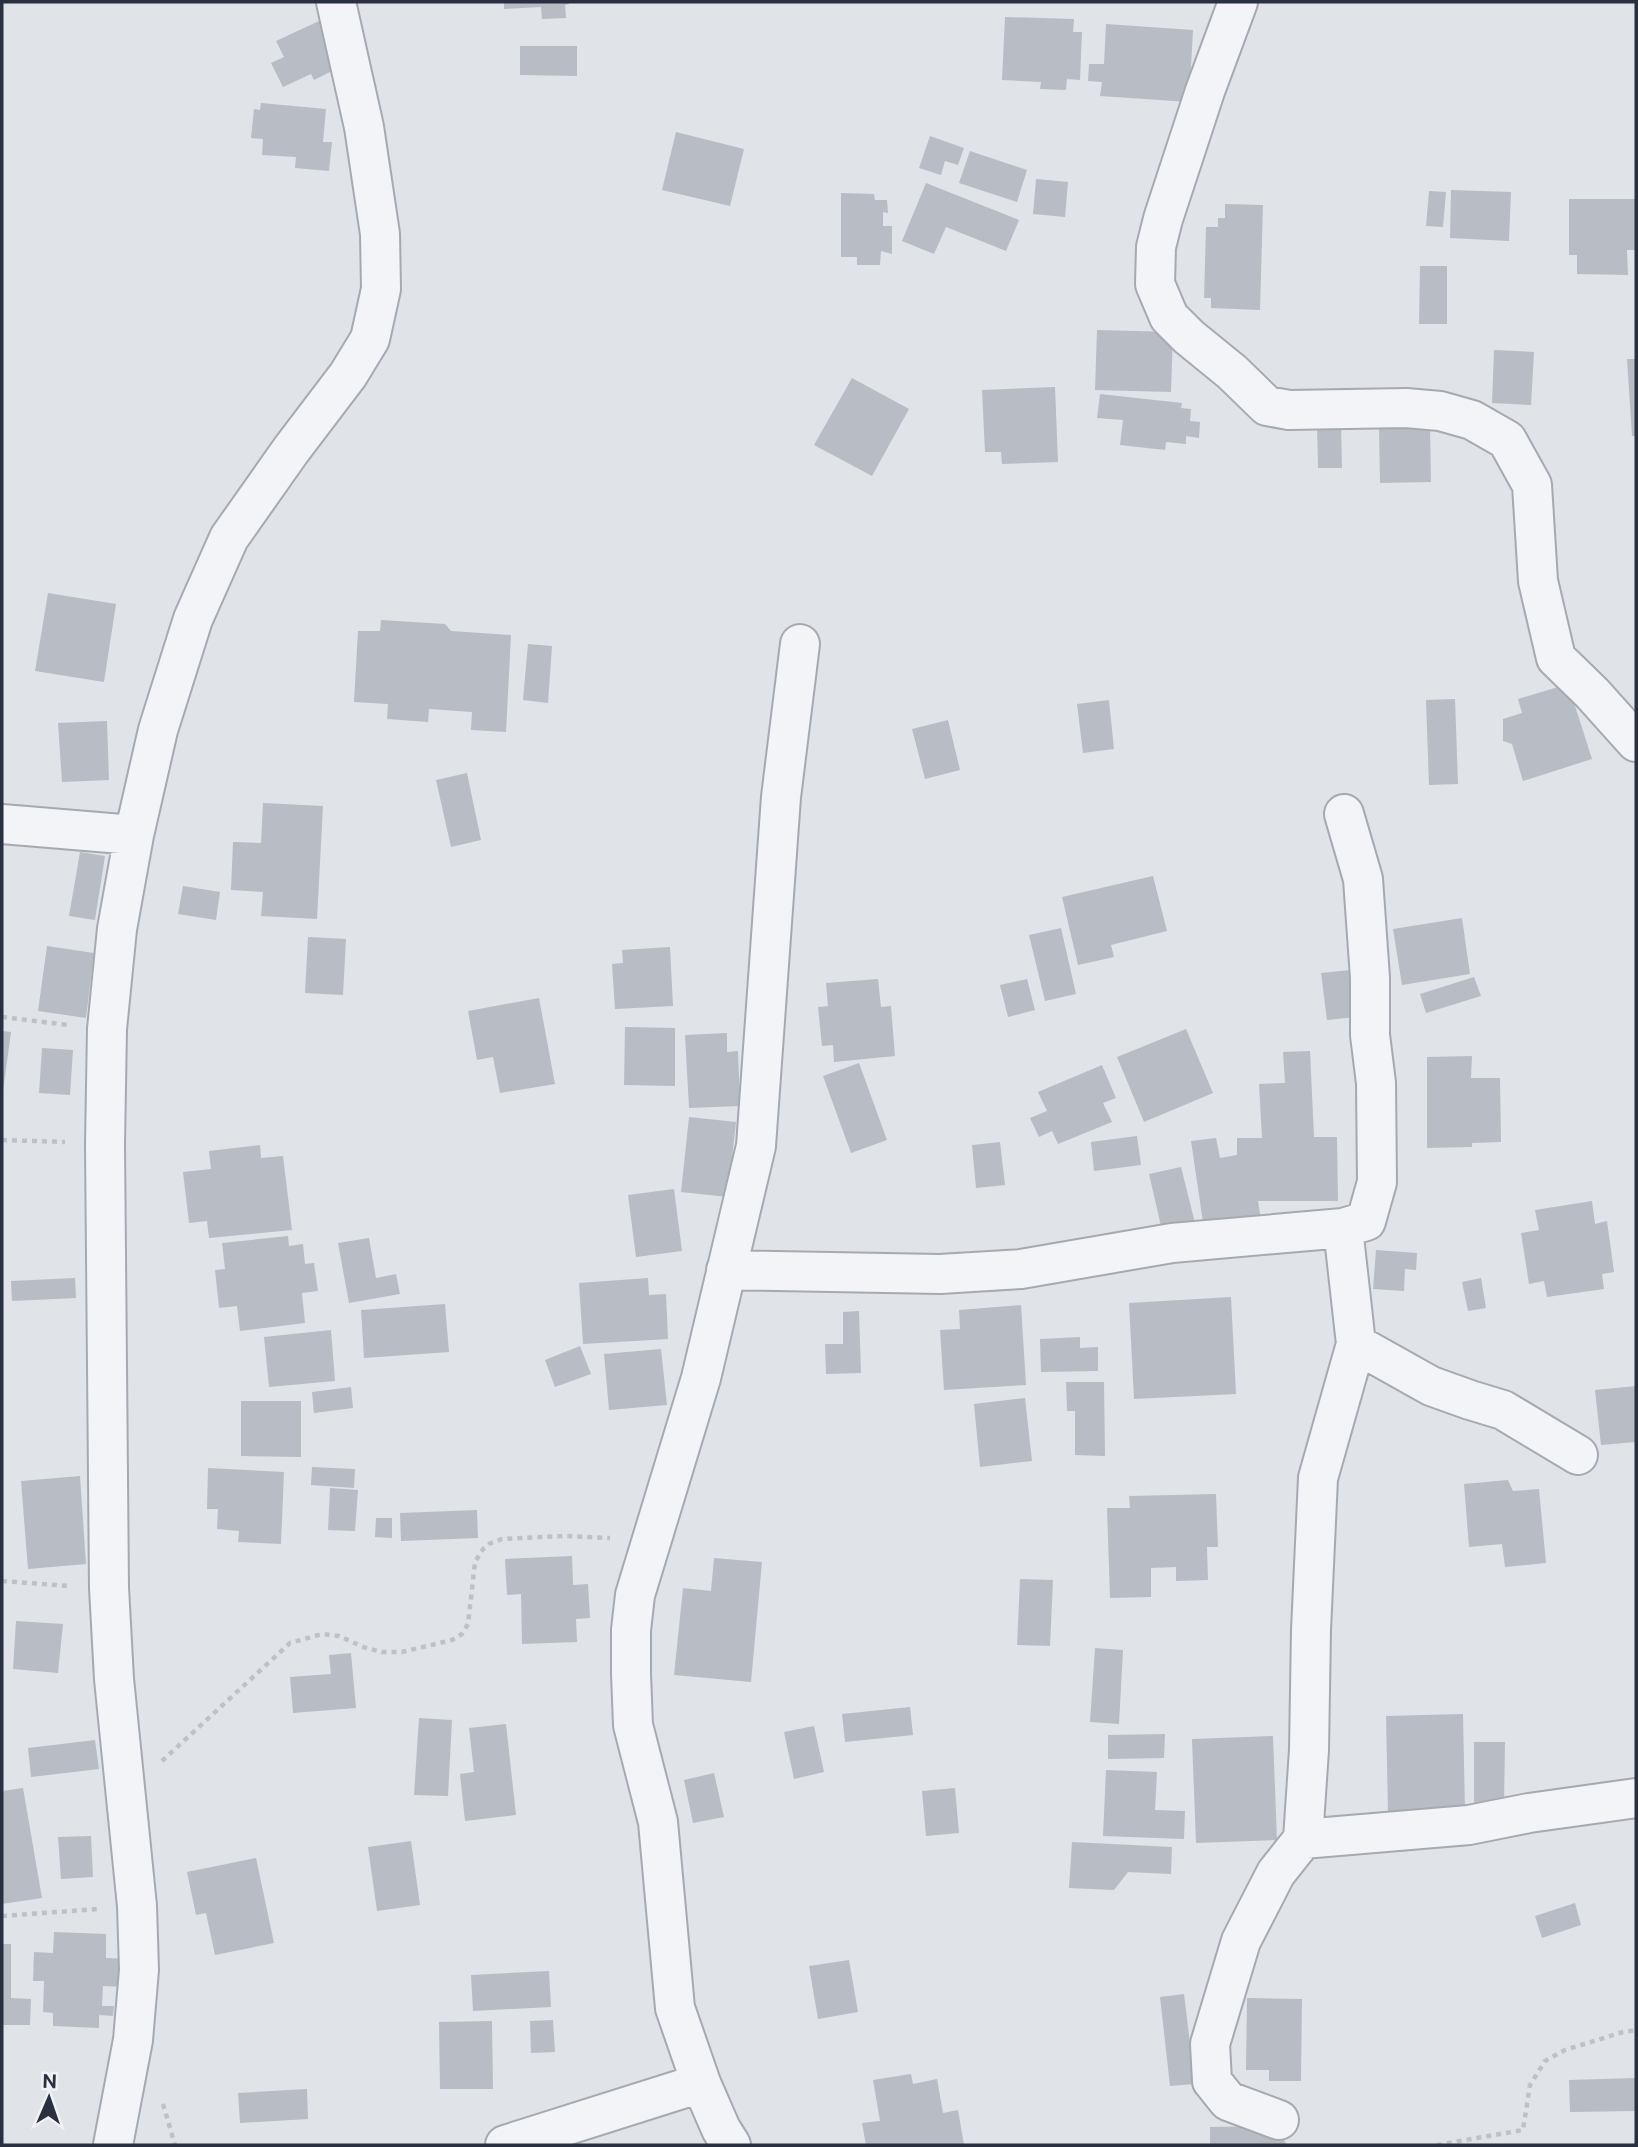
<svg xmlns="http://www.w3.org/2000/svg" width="1638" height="2147" font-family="'Public Sans',sans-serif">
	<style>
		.building { fill: #b8bcc5 }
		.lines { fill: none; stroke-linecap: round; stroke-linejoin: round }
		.minor-casing { stroke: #a5aab2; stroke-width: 42 }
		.path { stroke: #bec1c7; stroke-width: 4.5; stroke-dasharray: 5 5; stroke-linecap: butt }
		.minor { stroke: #f3f4f7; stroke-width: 38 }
	</style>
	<rect width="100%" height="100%" fill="#e0e3e8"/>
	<path class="building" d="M504,2h65v2l-4,1 1,13 -24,1 -1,-12 -37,2z
		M1005,17l69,2 -1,13h9l-2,48 -13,-1 -1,11 -26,-1 1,-7 -39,-2z
		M319,21l21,46 -26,13 -3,-6 -28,13 -12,-24 13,-6 -8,-16z
		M1106,24l87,6 -4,72 -89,-6 2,-14 -14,-1 1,-17h15z
		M520,46h57v30l-57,-1z
		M261,103l65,6 -3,33h9l-3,29 -34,-3 1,-11 -34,-2 1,-16 -12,-1 3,-29 6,1z
		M676,132l68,17 -14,57 -68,-16z
		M930,136l34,12 -6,17 -13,-4 -4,14 -22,-7z
		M970,151l57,19 -10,32 -58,-19z
		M1036,179l32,3 -3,35 -32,-3z
		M926,183l93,37 -13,31 -60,-24 -12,27 -32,-13z
		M1451,190l60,2 -2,49 -59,-3z
		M1429,191l17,1 -3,35 -17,-1z
		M841,193l33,1 1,6h12l1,13 -5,-1v14h9v28l-11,-3 -1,14h-23v-8h-16z
		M1569,199h67v51h-9l1,25 -51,-1v-19h-8z
		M1225,204l38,1 -3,105 -49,-2v-10h-7l2,-71h12v-9h7z
		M1420,266h27v58h-28z
		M1097,330l76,2 -2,60 -76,-2z
		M1494,350l40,2 -3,53 -39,-2z
		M1627,359h9v77h-4z
		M852,378l57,31 -37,67 -58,-31z
		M1055,387l3,75 -56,2 -1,-12h-16l-3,-62z
		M1100,394l82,9 -1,5 10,1 -1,12 10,1 -1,16 -13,-2v8l-20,-2 -1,8 -45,-5 3,-25 -26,-2z
		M1317,425h24l1,43h-24z
		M1430,426l1,56 -51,1 -1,-56z
		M48,593l68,11 -12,78 -69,-11z
		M381,620l64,4 6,7 60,4 -5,97 -35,-2 1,-18 -43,-3 -1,13 -41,-3 1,-15 -34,-2 4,-71h22z
		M528,644l24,2 -4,57 -25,-3z
		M1568,684l24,75 -69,22 -11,-37 -9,-3v-22l19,-6 -4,-14z
		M1455,699l3,85 -29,1 -3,-85z
		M1109,700l5,49 -31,4 -6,-49z
		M948,720l12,50 -35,9 -13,-50z
		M107,721l2,59 -47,2 -4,-59z
		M467,773l14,67 -30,7 -15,-67z
		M263,803l60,3 -6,113 -56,-3 2,-24 -32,-2 2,-48 28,1z
		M80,852l25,4 -10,64 -26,-4z
		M1153,876l14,55 -56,14 3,12 -36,8 -16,-68z
		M183,886l37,6 -4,28 -38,-6z
		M1462,918l8,56 -68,11 -9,-56z
		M1061,928l15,66 -31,7 -16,-66z
		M308,937l38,2 -3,56 -38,-2z
		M47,946l47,7 -8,65 -48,-7z
		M670,947l3,59 -58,3 -3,-45 11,-1 -1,-13z
		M1360,969l6,47 -39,4 -6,-47z
		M1474,977l7,19 -55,17 -6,-19z
		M878,979l3,28 10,-1 4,50 -61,6 -1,-17 -11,1 -4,-39 10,-1 -2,-23z
		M1027,979l8,31 -27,7 -8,-32z
		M539,998l16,86 -55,9 -7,-36 -16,3 -9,-49z
		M625,1027l50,1v58l-51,-1z
		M1186,1029l27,64 -69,29 -27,-65z
		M2,1031l9,1 -8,59h-1z
		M727,1033v19l11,-1 2,55 -51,2 -4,-73z
		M42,1048l31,2 -3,45 -31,-2z
		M1310,1051l4,86h23l1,64h-80l3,19 -57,9 -13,-88 25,-3 4,20 17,-3v-17h25l-3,-54 26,-1 -2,-31z
		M1472,1056l-1,22h29l1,64 -29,1v4l-45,1v-91z
		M859,1063l28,77 -36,13 -28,-77z
		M1102,1065l14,33 -13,5 9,19 -54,22 -6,-13 -13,6 -9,-19 17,-7 -9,-19z
		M689,1117l47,5 -8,75 -47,-5z
		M1137,1136l4,29 -47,6 -3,-29z
		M1000,1142l5,43 -29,3 -4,-43z
		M260,1145l1,13 22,-2 9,74 -83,8 -2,-17 -18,2 -6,-51 28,-3 -2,-18z
		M1181,1167l16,64 -33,8 -15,-65z
		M674,1189l8,62 -46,6 -8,-62z
		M1592,1201l3,23 12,-3 7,51 -12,2 2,15 -57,8 -3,-16 -15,3 -8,-51 18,-3 -4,-20z
		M288,1236l1,10 14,-2 2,20 9,-1 4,28 -16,2 3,30 -65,8 -3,-25 -18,2 -4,-38 10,-1 -3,-26z
		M369,1238l7,40 20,-4 4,20 -51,9 -11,-60z
		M1376,1250l41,3 -1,17 -11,-1 -1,22 -31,-2z
		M75,1278l1,20 -64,3 -1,-20z
		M648,1278l1,17 17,-1 2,45 -85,5 -4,-61z
		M1481,1278l5,30 -18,3 -6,-29z
		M1231,1297l5,97 -102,5 -5,-96z
		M445,1304l4,48 -85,6 -3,-48z
		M1021,1305l5,80 -82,5 -4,-60 20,-1 -1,-19z
		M859,1311l2,62 -35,1 -1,-30h18v-32z
		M331,1330l4,51 -66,6 -5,-50z
		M1080,1337v11l18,-1v24l-57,1 -1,-33z
		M580,1346l11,28 -36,13 -10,-27z
		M661,1349l6,56 -58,5 -5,-56z
		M1066,1382h38l1,74 -30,-1v-44h-8z
		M1636,1386v56l-35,3 -6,-55z
		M351,1387l2,21 -39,5 -2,-21z
		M1025,1398l7,63 -52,6 -6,-63z
		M241,1401h60v56l-60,-1z
		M312,1467l43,2 -1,19 -43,-3z
		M208,1468l76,4 -3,72 -43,-2 1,-11 -22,-2 1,-20h-11z
		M80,1476l6,88 -58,5 -7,-88z
		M1508,1480l5,11 26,-2 7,74 -41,4 -3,-23 -33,3 -5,-63z
		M330,1488l28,2 -3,41 -27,-1z
		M1216,1494l2,53h-11l1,33 -32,1v-14l-25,1v29l-41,1 -3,-90h23l-1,-12z
		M477,1510l1,28 -77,3 -1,-28z
		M376,1518h16v20l-17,-1z
		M572,1556l1,29 15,-1 2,34 -14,1 1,23 -55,2 -1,-50 -14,1 -2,-36z
		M714,1558l48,4 -11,120 -77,-7 9,-87 28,3z
		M1020,1579l33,1 -3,66 -33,-1z
		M16,1621l47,3 -5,49 -45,-4z
		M1095,1648l28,2 -4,74 -29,-2z
		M351,1653l5,55 -63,5 -3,-36 41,-3 -2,-19z
		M910,1707l3,28 -68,7 -3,-28z
		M1463,1714l2,97 -77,2 -2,-97z
		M419,1718l33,2 -4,76 -34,-1z
		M506,1724l10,91 -51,6 -5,-47 14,-2 -5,-44z
		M814,1726l10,46 -30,7 -10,-47z
		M1165,1734l-1,24 -56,1v-24z
		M1273,1736l4,104 -81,3 -4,-104z
		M95,1740l4,29 -68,8 -3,-29z
		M1474,1742h31l-1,63h-30z
		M1106,1770l51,2 -2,38 30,1 -1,28 -81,-3z
		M714,1773l10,44 -31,6 -9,-43z
		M23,1788l19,110 -40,6v-113z
		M955,1788l4,45 -33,3 -4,-45z
		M91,1836l2,41 -32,2 -3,-42z
		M411,1841l9,64 -43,6 -9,-64z
		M1072,1842l100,5 -1,27 -43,-2 -14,18 -45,-2z
		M256,1858l18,85 -59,12 -9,-42 -10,2 -9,-43z
		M1575,1903l6,22 -39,13 -7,-22z
		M54,1932l52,2v24l23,1 -1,28 -25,-1 -1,20h12l-1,10 -14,-1v13l-46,-2v-13l-10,-1 1,-31h-11l1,-29 19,1z
		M2,1944h9v54l20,1 -1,26h-28z
		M849,1960l9,52 -40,7 -9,-53z
		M549,1971l2,36 -78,4 -2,-36z
		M1184,1994l11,90 -25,2 -10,-89z
		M1247,1998l55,1 -1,82h-32v-11h-23z
		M553,2020l2,32 -24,1 -1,-32z
		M492,2021l1,68h-53l-1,-67z
		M911,2074l2,10 24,-5 6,34 15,-3 6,35h-98l-4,-22 18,-2 -7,-41z
		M1636,2078v33l-66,1 -1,-32z
		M307,2089l1,30 -68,4 -2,-30z
		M1275,2126l12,19h-77v-18z"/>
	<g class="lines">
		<defs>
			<path id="minor" d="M1238,2l-33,89 -42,128 -7,28 -1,37 14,33 20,20 43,35 35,34 22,4 117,-2 34,3 32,9 35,20 25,45 6,96 18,77 36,35 44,49
				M2,824l132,11
				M726,1270l214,4 81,-5 151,-26 171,-15 23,-7 11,-39 -1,-99 -6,-48v-57l-7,-99 -19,-65
				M1356,1344l75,42 39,14 33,10 75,45
				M1303,1839l166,-14 60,-12 107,-15
				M1279,2120l-51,-19 -16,-20 -2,-37 31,-103 35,-68 27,-34 6,-89 2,-120 7,-152 38,-134 -13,-116
				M113,2145l20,-105 6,-70 -2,-64 -23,-227 -5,-91 -4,-444 2,-115 10,-100 17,-94 24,-105 35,-111 36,-81 62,-88 57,-75 22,-36 11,-50 -1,-55 -16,-107 -28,-125
				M505,2145l196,-62
				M731,2145l-10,-16 -20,-46 -26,-75 -17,-186 -25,-97 -2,-51v-44l4,-35 66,-217 55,-232 25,-349 19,-153"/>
		</defs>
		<use href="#minor" class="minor-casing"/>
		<path class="path" d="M2,1017l66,8
			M2,1140l63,2
			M2,1581l67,5
			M162,1761l128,-118 32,-9 17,2 24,11 19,5h20l50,-12 10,-6 6,-10 7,-62 8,-13 6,-5 13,-5 63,-3 45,2
			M2,1916l96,-7
			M163,2104l12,41
			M1437,2145l86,-15 7,-45 15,-24 20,-11 58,-18 13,-2"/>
		<use href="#minor" class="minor"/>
	</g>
	<rect width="1638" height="2147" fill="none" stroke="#29303f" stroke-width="7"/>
	<g transform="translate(49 2098) rotate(2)" stroke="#f0f2f6" stroke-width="5" paint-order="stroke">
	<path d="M0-5L12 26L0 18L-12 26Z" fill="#29303f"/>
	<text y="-10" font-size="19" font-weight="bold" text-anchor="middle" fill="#29303f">N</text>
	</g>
</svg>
